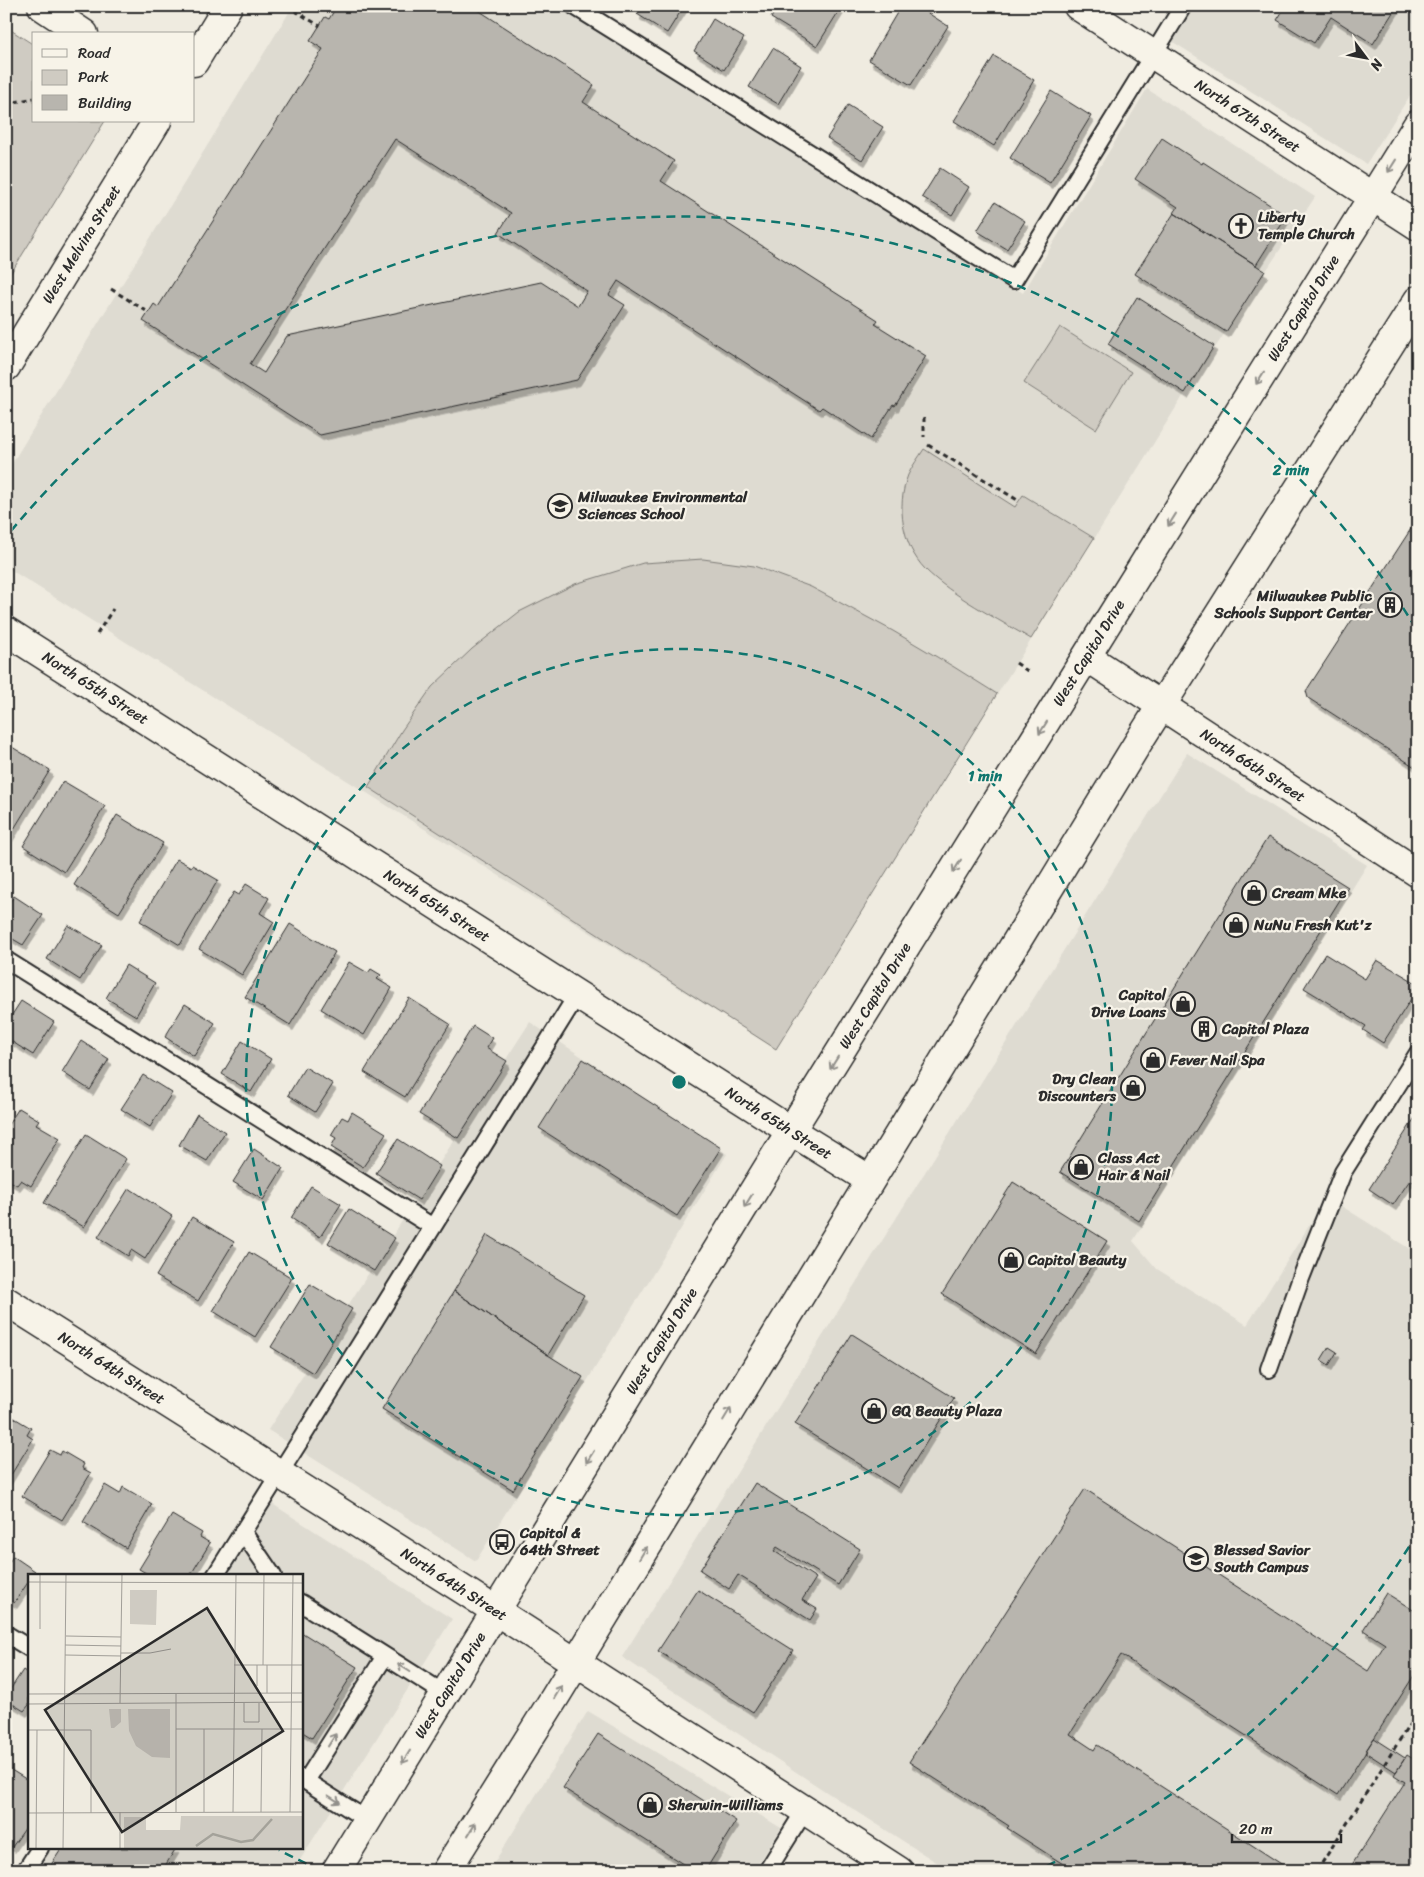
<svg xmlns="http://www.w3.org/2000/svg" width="1424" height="1877" font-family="Sriracha,sans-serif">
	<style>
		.built { fill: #dedbd1 }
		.green { fill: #cfcbc2; stroke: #7d7b76 }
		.building { fill: #b8b5ae; stroke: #2b2b2b; fill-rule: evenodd; filter: url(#shadow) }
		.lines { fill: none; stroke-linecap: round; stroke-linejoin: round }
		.lane-casing { stroke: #2b2b2b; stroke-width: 20 }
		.street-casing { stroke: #2b2b2b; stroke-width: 31 }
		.primary-casing { stroke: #2b2b2b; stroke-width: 31 }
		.path { stroke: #2b2b2b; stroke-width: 3; stroke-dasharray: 5 4; stroke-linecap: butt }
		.lane { stroke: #f7f3e8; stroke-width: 16 }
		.street { stroke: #f7f3e8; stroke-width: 28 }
		.primary { stroke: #f7f3e8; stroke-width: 28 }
		.oneway { stroke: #918f8a }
		.ring { fill: none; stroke: #0f766e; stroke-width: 2.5; stroke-dasharray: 9 6 }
		.labels { text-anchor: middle; stroke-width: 4.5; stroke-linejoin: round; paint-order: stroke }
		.street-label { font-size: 15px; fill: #2b2b2b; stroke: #f7f3e8 }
		.poi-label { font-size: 15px; font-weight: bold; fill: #2b2b2b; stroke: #f7f3e8; text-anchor: start }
		.inset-river { fill: none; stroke: #a4a29a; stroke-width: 2.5 }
		.inset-road { fill: none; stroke: #a19e98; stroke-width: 1 }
		.view { fill: #2b2b2b; fill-opacity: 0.15; stroke: #2b2b2b; stroke-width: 2.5 }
		.inset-edge { fill: none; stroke: #2b2b2b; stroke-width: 2.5 }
		.centre { fill: #0f766e; stroke: #f7f3e8; stroke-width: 2.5 }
		.ring-label { font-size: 15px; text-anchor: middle; font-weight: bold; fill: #0f766e; stroke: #f7f3e8; stroke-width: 4.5; stroke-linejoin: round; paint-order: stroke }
	</style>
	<defs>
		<filter id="shadow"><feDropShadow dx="3" dy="5.5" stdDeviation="0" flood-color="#0004"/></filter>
	</defs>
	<rect width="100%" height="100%" fill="#efebe0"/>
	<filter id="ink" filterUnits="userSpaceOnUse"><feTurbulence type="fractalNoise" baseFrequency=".02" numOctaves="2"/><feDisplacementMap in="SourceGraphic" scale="10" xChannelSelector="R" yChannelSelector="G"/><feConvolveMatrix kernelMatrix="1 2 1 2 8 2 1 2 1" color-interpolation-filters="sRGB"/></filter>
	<g filter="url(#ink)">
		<path class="built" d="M293,6h264l466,287 124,-204 168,108 -130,196 -409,656 -770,-482v-94z
			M1181,6h237v77l-52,81 -204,-129z
			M1187,753l180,112 -234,376 24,28 90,56 80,-128 91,57v617h-468l-122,-78 -206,-136z
			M530,1022l197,132 -251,407 -208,-131z
			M263,1498l189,121 -159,252h-266l15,-23h259v-272h-87z
			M588,1711l193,117 -27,43h-265z"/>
		<path class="green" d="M6,27l28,18v76h71l-99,160z
			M1060,327l71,45 -35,57 -72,-46z
			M924,449l91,58 8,-12 71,43 -63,101c-33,-20 -79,-43 -106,-70 -23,-24 -29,-63 -17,-94 4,-9 11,-18 16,-26z
			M703,559l51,7 57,21 82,44 61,36 43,27 -221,355 -408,-262 34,-57 30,-43 40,-38 47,-37 56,-28 68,-21z"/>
		<path class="building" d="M337,6h135l122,79 -11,17 91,59 -13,20 217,139 -3,4 51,32 -31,50 -2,-1 -22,34 -49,-32 -3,3 -201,-129 -9,14 16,10 -48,75 -257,55 -177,-114 11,-17 4,3 165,-258 -13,-8 15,-24 4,2zM395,139l116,74 -13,20 89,58 -9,15 -37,-24 -254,54 -23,37 -14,-9z
			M642,6h42l-17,27 -30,-19z
			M778,6h64l-25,40 -46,-28z
			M901,6h16l31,20 -37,59 -42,-25z
			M1286,6h111l-24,38 -42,-27 -17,26 -37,-23z
			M713,19l31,19 -20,32 -30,-19z
			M773,48l28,18 -23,38 -29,-17z
			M994,56l40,24 -40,66 -40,-25z
			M1051,91l40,25 -41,67 -40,-25z
			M848,105l35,22 -21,33 -35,-22z
			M1162,138l40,26 1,-2 84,54 -31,49 -82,-52 4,-6 -43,-28z
			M940,168l29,19 -17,28 -30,-18z
			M995,202l30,19 -18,28 -30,-18z
			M1174,213l91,58 -39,61 -91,-58z
			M1137,297l77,49 -29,47 -77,-49z
			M1418,518v251l-110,-71 -2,-7z
			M7,744l43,26 -44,72v-97z
			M63,781l42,25 -41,66 -41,-26z
			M117,815l46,28 -44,70 -45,-28z
			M1268,837l80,50 -209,334 -79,-49z
			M177,859l14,8 1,-2 26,15 -38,65 -40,-24z
			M246,884l23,14 -9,15 14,9 -32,53 -43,-26 35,-57 5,3z
			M14,896l29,19 -20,30 -17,-10v-27z
			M290,924l45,28 -45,73 -45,-28z
			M68,925l34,20 -22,35 -33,-21z
			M1325,954l40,25 12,-19 41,24v4l-35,55 -20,-13 3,-4 -62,-38z
			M349,962l19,11 3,-4 10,6 -4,4 15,9 -28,47 -43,-26z
			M126,965l29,18 -19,33 -30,-18z
			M409,998l41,26 -45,73 -41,-25z
			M21,1001l33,21 -21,33 -27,-17v-14z
			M185,1004l30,19 -21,33 -29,-19z
			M473,1026l19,12 -6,10 21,13 -49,77 -39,-24z
			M81,1041l28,18 -19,31 -28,-18z
			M242,1041l29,18 -20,33 -29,-18z
			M583,1059l138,89 -44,68 -138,-88z
			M305,1067l28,17 -18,28 -27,-17z
			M143,1075l29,18 -22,34 -29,-18z
			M19,1108l20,12 -3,4 24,14 -29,48 -10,-6 -4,5 -11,-6v-51z
			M352,1112l34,21 -23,34 -32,-20 5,-9 -5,-3 11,-18 6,3z
			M1418,1113v72l-8,-5 -17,25 -24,-16z
			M197,1114l28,18 -18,29 -28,-16z
			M86,1134l40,25 -42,68 -40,-24z
			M398,1139l42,27 -21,34 -43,-27z
			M254,1149l29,19 -20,32 -30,-18z
			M1013,1182l94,59 -71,113 -94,-60z
			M311,1186l30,18 -21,33 -29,-19z
			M129,1188l43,28 -27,43 -14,-9 -3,6 -30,-19z
			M349,1209l46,29 -21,33 -46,-28z
			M192,1217l42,25 -36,59 -42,-25z
			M487,1235l97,60 -36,60 -94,-64z
			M249,1252l43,26 -37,59 -42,-26z
			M310,1284l42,25 -39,64 -42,-26z
			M454,1291l94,64 35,22 -70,113 -131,-81z
			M852,1334l102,64 -56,90 -103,-64z
			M1329,1347l8,5 -8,13 -8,-5z
			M6,1413l25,15 -4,7 6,4 -27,44z
			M50,1450l10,5 2,-4 22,13 -2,4 9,5 -29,47 -40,-24z
			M755,1483l105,66 -22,36 -61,-38 -3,4 42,27 -14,22 15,9 -7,11 -72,-45 -9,14 -29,-19z
			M105,1485l15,9 3,-7 29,17 -26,44 -43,-26z
			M1085,1489l283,182 17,-27 -22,-14 23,-37 32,20v56l-80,126 -217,-140 -51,79 24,16 3,-5 192,124 -1,2h-214l-67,-43 2,-2 -100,-64z
			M172,1515l30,18 -2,4 10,6 -20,33h-39l-12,-7z
			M13,1556l22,15 -3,5h-3v5l-15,22 -8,-5v-31z
			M698,1590l95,60 -40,62 -95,-61z
			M301,1632l56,35 -45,71 -11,-7z
			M23,1670l6,4v31l-5,6 -18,-11v-4z
			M598,1734l138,87 -31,50h-11l-131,-83z
			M1374,1738l31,20 -9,14 -31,-20z
			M1407,1755l8,5 3,-5v116h-70l57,-89 -11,-7z
			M8,1768l21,13v42l-17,24 -6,-4v-73z
			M62,1848h114l-14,23h-115z"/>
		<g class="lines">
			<defs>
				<path id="lane" d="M574,6l440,274 169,-274
					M6,960l427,267
					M1269,1369l32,-91 42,-106 75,-119
					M243,1532l30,44
					M215,1576l88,-140 274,-441
					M301,1603l144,91
					M6,1634l23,14
					M301,1778l66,42
					M306,1781l79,-125
					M25,1871l15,-23
					M767,1871l38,-61"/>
				<g id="street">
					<path d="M42,6l42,28"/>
					<path id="s1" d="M1078,6l340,220"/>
					<path d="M194,62l34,-56"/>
					<path id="s2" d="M6,367l151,-246"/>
					<path id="s3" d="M6,631l785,500 79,49"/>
					<path id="s4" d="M1087,657l331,216"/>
					<path id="s5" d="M6,1301l459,290 434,280"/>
				</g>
				<g id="primary">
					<path id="s6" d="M336,1871l431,-702 651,-1045"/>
					<path d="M446,1871l109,-174 584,-956 279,-441"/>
				</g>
			</defs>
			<use href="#lane" class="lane-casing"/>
			<use href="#street" class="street-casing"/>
			<use href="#primary" class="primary-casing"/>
			<path class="path" d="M287,6l33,20
				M6,104l28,-6
				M111,289l37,23
				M924,417v20
				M928,445l91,56
				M97,634l16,-25
				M1016,663l13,9
				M1317,1871l101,-160"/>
			<use href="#lane" class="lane"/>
			<use href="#street" class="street"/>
			<use href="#primary" class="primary"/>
		</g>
		<defs><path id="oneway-shaft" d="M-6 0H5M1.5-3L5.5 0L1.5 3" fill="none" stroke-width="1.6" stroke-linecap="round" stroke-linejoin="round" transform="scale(1.25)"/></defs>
		<g class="oneway">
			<use href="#oneway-shaft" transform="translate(1392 166) rotate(122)"/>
			<use href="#oneway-shaft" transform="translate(1260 378) rotate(122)"/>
			<use href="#oneway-shaft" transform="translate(1172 520) rotate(122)"/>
			<use href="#oneway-shaft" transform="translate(1043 728) rotate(122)"/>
			<use href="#oneway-shaft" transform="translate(957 866) rotate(122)"/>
			<use href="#oneway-shaft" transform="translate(834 1063) rotate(122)"/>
			<use href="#oneway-shaft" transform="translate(748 1201) rotate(122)"/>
			<use href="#oneway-shaft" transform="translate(727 1414) rotate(-59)"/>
			<use href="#oneway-shaft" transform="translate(590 1457) rotate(122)"/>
			<use href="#oneway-shaft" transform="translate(643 1553) rotate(-59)"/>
			<use href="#oneway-shaft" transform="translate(404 1668) rotate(-148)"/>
			<use href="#oneway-shaft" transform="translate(558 1692) rotate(-59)"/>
			<use href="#oneway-shaft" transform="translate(332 1740) rotate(-58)"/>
			<use href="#oneway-shaft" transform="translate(406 1757) rotate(122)"/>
			<use href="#oneway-shaft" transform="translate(334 1799) rotate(32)"/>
			<use href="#oneway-shaft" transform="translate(472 1829) rotate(-58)"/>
		</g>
	</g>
	<g class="ring">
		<circle cx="679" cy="1082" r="433"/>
		<path d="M1417 1534A866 866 0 0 1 1038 1870M320 1870A866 866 0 0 1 279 1850M11 531A866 866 0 0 1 1417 630"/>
	</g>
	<defs>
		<symbol id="church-ring" viewBox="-11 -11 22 22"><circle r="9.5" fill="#f7f3e8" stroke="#2b2b2b" stroke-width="1.5"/><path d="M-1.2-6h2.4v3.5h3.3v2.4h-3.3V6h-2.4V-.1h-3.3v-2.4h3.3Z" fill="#2b2b2b"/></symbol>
		<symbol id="school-ring" viewBox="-11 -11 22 22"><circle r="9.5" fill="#f7f3e8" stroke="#2b2b2b" stroke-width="1.5"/><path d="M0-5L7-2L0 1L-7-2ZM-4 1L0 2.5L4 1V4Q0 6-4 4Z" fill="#2b2b2b"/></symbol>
		<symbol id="building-ring" viewBox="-11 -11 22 22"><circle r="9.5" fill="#f7f3e8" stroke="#2b2b2b" stroke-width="1.5"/><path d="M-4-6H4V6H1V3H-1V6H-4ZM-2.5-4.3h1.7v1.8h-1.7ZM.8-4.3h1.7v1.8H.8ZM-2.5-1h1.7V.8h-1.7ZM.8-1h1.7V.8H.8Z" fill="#2b2b2b"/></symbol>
		<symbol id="shop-ring" viewBox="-11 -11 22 22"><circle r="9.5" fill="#f7f3e8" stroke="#2b2b2b" stroke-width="1.5"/><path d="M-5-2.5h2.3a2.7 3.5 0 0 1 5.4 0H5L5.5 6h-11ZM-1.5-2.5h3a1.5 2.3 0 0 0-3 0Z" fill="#2b2b2b"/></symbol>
		<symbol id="bus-ring" viewBox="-11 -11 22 22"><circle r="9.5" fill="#f7f3e8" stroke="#2b2b2b" stroke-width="1.5"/><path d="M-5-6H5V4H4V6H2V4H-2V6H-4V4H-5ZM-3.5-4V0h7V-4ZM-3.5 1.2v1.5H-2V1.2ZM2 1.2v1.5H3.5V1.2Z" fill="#2b2b2b"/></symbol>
	</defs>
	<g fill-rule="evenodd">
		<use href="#church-ring" x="1227" y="212" width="28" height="28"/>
		<use href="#school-ring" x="546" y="492" width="28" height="28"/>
		<use href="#building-ring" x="1376" y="591" width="28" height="28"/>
		<use href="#shop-ring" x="1240" y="879" width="28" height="28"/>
		<use href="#shop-ring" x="1222" y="911" width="28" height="28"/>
		<use href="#shop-ring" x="1169" y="990" width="28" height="28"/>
		<use href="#building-ring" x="1190" y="1015" width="28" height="28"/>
		<use href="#shop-ring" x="1139" y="1046" width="28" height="28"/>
		<use href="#shop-ring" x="1119" y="1074" width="28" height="28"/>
		<use href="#shop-ring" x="1067" y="1153" width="28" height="28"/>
		<use href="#shop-ring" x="997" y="1246" width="28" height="28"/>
		<use href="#shop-ring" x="860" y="1397" width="28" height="28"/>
		<use href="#bus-ring" x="488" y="1528" width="28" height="28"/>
		<use href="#school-ring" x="1182" y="1545" width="28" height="28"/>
		<use href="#shop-ring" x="636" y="1791" width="28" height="28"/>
	</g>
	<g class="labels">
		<g class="street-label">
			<text dy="5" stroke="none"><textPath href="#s1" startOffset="202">North 67th Street</textPath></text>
			<text dy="5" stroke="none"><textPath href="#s2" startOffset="144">West Melvina Street</textPath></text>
			<text dy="5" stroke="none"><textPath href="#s6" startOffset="1838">West Capitol Drive</textPath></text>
			<text dy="5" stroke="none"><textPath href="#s6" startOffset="1432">West Capitol Drive</textPath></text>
			<text dy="5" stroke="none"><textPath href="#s3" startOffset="106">North 65th Street</textPath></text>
			<text dy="5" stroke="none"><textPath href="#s4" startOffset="198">North 66th Street</textPath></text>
			<text dy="5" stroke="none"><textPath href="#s3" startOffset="511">North 65th Street</textPath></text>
			<text dy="5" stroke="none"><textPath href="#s6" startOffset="1028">West Capitol Drive</textPath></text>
			<text dy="5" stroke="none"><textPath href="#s3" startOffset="916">North 65th Street</textPath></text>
			<text dy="5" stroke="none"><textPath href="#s6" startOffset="622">West Capitol Drive</textPath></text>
			<text dy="5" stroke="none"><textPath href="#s5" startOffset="125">North 64th Street</textPath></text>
			<text dy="5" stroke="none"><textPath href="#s5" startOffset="530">North 64th Street</textPath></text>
			<text dy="5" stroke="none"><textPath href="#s6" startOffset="218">West Capitol Drive</textPath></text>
		</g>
		<g class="poi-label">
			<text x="1258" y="222">Liberty<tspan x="1258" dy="17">Temple Church</tspan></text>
			<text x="578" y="502">Milwaukee Environmental<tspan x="578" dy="17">Sciences School</tspan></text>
			<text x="1372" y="601" text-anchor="end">Milwaukee Public<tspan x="1372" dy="17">Schools Support Center</tspan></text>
			<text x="1272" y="898">Cream Mke</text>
			<text x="1254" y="930">NuNu Fresh Kut'z</text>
			<text x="1166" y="1000" text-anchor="end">Capitol<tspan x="1166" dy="17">Drive Loans</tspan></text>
			<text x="1222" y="1034">Capitol Plaza</text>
			<text x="1170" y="1065">Fever Nail Spa</text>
			<text x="1116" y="1084" text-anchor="end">Dry Clean<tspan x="1116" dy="17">Discounters</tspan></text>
			<text x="1098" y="1163">Class Act<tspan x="1098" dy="17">Hair &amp; Nail</tspan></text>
			<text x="1028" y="1265">Capitol Beauty</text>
			<text x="892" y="1416">GQ Beauty Plaza</text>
			<text x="520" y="1538">Capitol &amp;<tspan x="520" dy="17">64th Street</tspan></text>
			<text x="1214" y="1555">Blessed Savior<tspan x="1214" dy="17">South Campus</tspan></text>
			<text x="668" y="1810">Sherwin-Williams</text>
		</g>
	</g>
	<g transform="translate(28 1574)">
		<rect width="275" height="275" fill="#efebe0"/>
		<path d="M102,16h27l-1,35 -26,-1zM81,135h12v13l-7,6h-3zM100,135h42v49l-18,-1 -16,-11 -7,-15zM153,242h122v33h-179v-32h22v13h34z" fill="#cfcbc2"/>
		<path class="inset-river" d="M168,272l17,-12 28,8 12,-2 19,-21"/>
		<path class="inset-road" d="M0,8l275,1M12,55v-55M38,62l55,1M37,71l56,1M93,79h29l21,-4M37,81l56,1M206,91h69M235,91l1,-91M229,112v-21M239,119v-28M0,120l275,-1M92,129l2,-129M216,129v19h15v-19M0,130l275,-2M148,155h127M176,155v83M0,156h63v83M148,238v-118M205,238l3,-238M233,238l1,-83M262,238l3,-238M0,239l275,-1M8,275l1,-119M35,275l3,-275M92,275v-37"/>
		<path class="view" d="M179,34l76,123 -161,101 -77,-122z"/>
		<rect width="275" height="275" class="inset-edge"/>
	</g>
	<circle cx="679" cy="1082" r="8" class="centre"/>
	<g class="ring-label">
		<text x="1291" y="475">2 min</text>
		<text x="985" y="781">1 min</text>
	</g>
	<rect width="1424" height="1877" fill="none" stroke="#f7f3e8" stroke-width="25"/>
	<rect x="12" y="12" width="1399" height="1852" fill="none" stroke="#2b2b2b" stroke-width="2" filter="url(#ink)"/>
	<rect x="32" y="32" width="162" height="90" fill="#f7f3e8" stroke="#a5a39c"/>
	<rect x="42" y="49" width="25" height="8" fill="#f7f3e8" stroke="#a5a39c"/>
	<text x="78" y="58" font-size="15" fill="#2b2b2b">Road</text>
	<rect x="42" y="70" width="25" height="15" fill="#cfcbc2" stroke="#a5a39c"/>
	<text x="78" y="82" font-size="15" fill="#2b2b2b">Park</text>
	<rect x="42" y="95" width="25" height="15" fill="#b8b5ae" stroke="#a5a39c"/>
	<text x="78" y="108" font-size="15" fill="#2b2b2b">Building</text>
	<g transform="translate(1366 58) rotate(122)" stroke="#f7f3e8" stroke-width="4" paint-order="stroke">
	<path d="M0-4L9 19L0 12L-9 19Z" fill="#2b2b2b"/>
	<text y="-8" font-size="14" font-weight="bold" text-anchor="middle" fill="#2b2b2b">N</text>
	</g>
	<path d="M1232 1834v8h109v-8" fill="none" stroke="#2b2b2b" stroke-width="2.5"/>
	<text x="1239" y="1834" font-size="15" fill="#2b2b2b" stroke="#f7f3e8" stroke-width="4" paint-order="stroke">20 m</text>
</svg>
